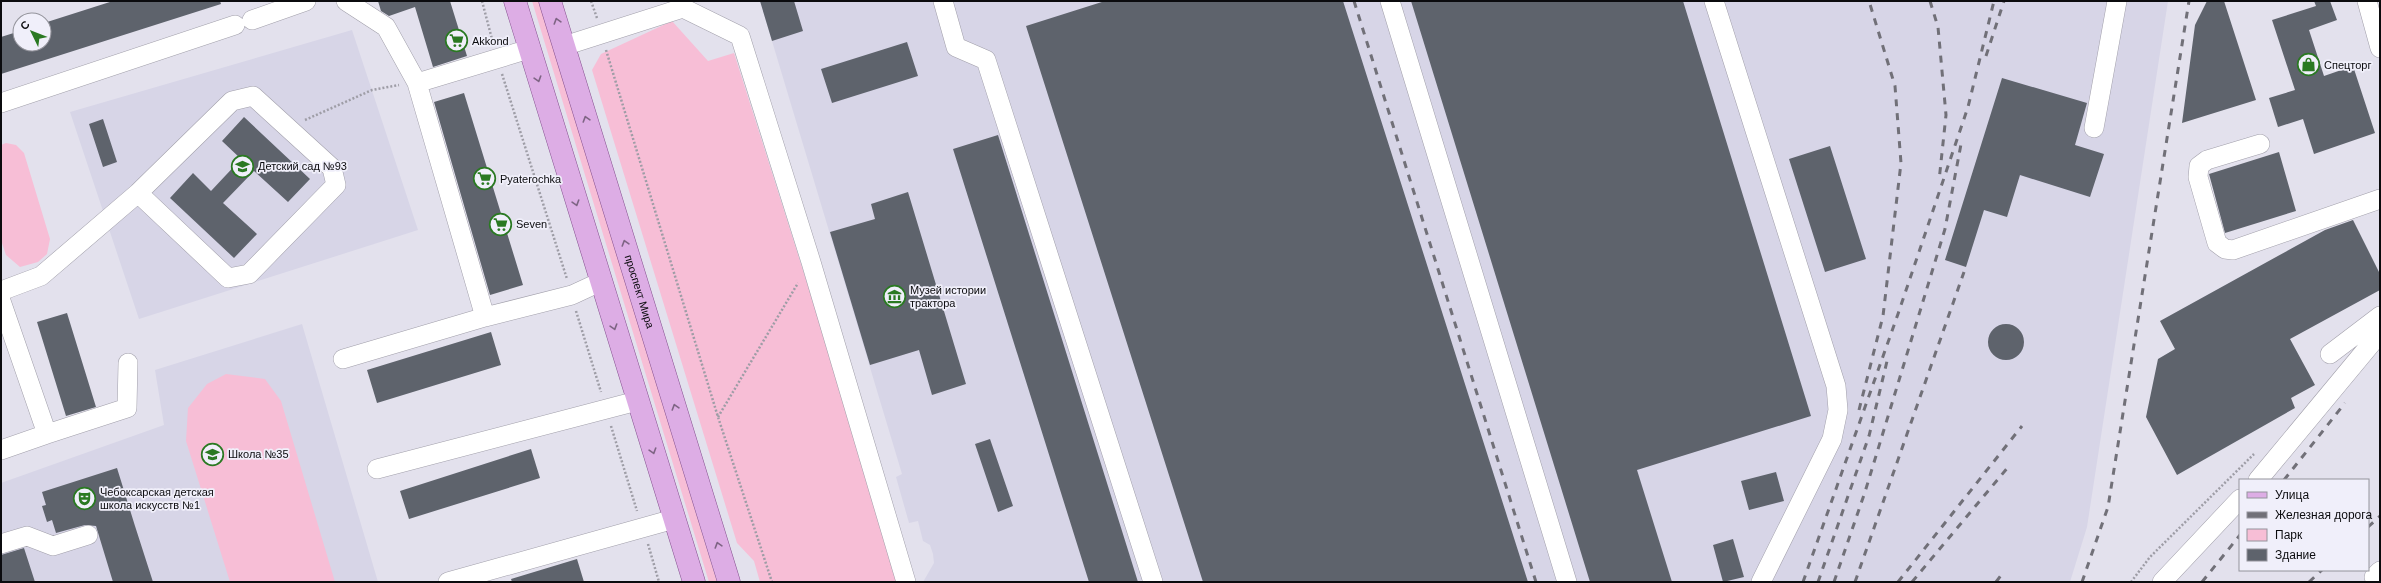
<svg xmlns="http://www.w3.org/2000/svg" width="2381" height="583" font-family="Arial,sans-serif">
	<style>
		.built { fill: #d7d5e7 }
		.green { fill: #f7bed6 }
		.building { fill: #5e636c }
		.lines { fill: none; stroke-linecap: round; stroke-linejoin: round }
		.minor-casing { stroke: #a19faa; stroke-width: 20 }
		.major-casing { stroke: #85518f; stroke-width: 23 }
		.path { stroke: #9e9da6; stroke-width: 2.5; stroke-dasharray: 2 2; stroke-linecap: butt }
		.minor { stroke: #fff; stroke-width: 19 }
		.major { stroke: #ddade5; stroke-width: 22 }
		.rail { stroke: #717078; stroke-width: 3; stroke-dasharray: 7 7; stroke-linecap: butt }
		.oneway { stroke: #7e6484 }
		.labels { text-anchor: middle; stroke-width: 3.5; stroke-linejoin: round; paint-order: stroke }
		.poi-label { font-size: 11px; fill: #0b0b0e; stroke: #f0effa; text-anchor: start }
		.street-label { font-size: 11px; fill: #0b0b0e; stroke: #f0effa }
	</style>
	<rect width="100%" height="100%" fill="#e3e1ed"/>
	<path class="built" d="M760,1h1408l-81,526 -17,55h-1147l11,-19 -1,-9 -3,-9 -7,-4 -5,-20 -9,2 -13,-46 6,-3z
		M352,30l66,200 -279,89 -69,-207z
		M302,324l76,258h-377v-99l163,-58 -9,-55z"/>
	<path class="green" d="M532,1h8l177,581h-8z
		M672,21l36,40 26,-8 168,529h-142l-6,-21 -17,-18 -145,-473 9,-16z
		M6,143l10,2 8,8 26,86 -3,15 -9,8 -18,5 -14,-12 -5,-15v-95z
		M226,374l39,5 16,22 54,181h-105l-44,-141 2,-33 19,-24z"/>
	<path class="building" d="M113,1h107l1,3 -220,70v-37l19,-6v13h24v-21z
		M378,1h72l17,55 -34,11 -18,-60 -26,9 -8,-5z
		M760,1h34l9,30 -31,10z
		M1105,1h238l185,581h-325l-177,-556z
		M1411,1h272l128,415 -174,54 35,112h-82z
		M2207,1h17l32,99 -74,23 13,-98z
		M2314,1h16l7,19 -28,10 15,46 29,-10 22,67 -61,21 -11,-35 -25,8 -9,-29 26,-8 -23,-70 44,-14z
		M907,42l11,34 -86,27 -11,-34z
		M2002,78l85,25 -12,42 29,9 -14,43 -70,-22 -13,42 -23,-7 -18,57 -21,-7z
		M464,93l59,192 -33,10 -56,-193z
		M244,117l66,62 -22,23 -34,-31 -31,32 34,31 -23,24 -64,-60 23,-25 18,18 30,-32 -19,-18z
		M103,119l14,43 -14,5 -14,-43z
		M998,135l140,447h-49l-136,-433z
		M1830,146l36,113 -41,13 -36,-113z
		M2279,152l17,59 -71,22 -16,-59z
		M908,192l58,192 -34,11 -13,-45 -49,15 -40,-133 45,-13 -4,-15z
		M2353,220l27,54v16l-90,49 25,46 -24,13 4,10 -118,67 -31,-58 12,-58 17,-10 -15,-28 165,-91z
		M67,313l29,94 -30,9 -29,-94z
		M1988 342a18 18 0 1 1 36 0a18 18 0 1 1-36 0Z
		M491,332l10,33 -124,38 -10,-33z
		M990,439l23,67 -15,6 -23,-68z
		M531,449l9,29 -131,41 -9,-28z
		M117,468l18,58 18,56h-40l-17,-56 -11,-1 -29,8 -4,-13 -5,2 -5,-16 4,-1 -4,-13z
		M1776,472l8,29 -35,9 -8,-29z
		M1733,539l11,38 -21,5 -10,-37z
		M24,548l11,34h-34v-27z
		M577,559l7,23h-72l-1,-3z"/>
	<g class="lines">
		<defs>
			<path id="minor" d="M346,1l40,26 31,56 68,234
				M943,1l13,46 30,13 167,522
				M1390,1l177,581
				M1714,1l122,385 2,24 -6,29 -71,143
				M2367,1l13,47
				M683,8l57,28 71,226 95,320
				M252,20l54,-19
				M564,46l119,-38 -2,-7
				M417,83l112,-34
				M1,103l234,-78
				M2094,128l23,-127
				M2260,144l-53,16 -8,6 -1,11 19,66 8,6 8,1 147,-51
				M1,291l40,-15 97,-83 94,-92 21,-5 79,72 4,17 -87,89 -21,4 -90,-85
				M1,301l46,133 -46,16
				M2330,354l50,-38
				M343,359l142,-42 87,-22 28,-13
				M47,434l80,-26 1,-45
				M377,469l260,-68
				M2258,480l122,-147
				M1,544l26,-8 26,10 35,-11
				M2374,577l6,-6
				M448,582l226,-63
				M2162,582l78,-83"/>
			<g id="major">
				<path d="M515,1l179,581"/>
				<path id="s1" d="M550,1l179,581"/>
			</g>
		</defs>
		<use href="#minor" class="minor-casing"/>
		<use href="#major" class="major-casing"/>
		<path class="path" d="M482,1l11,42
			M591,1l6,17
			M606,50l112,367 54,165
			M502,74l65,205
			M305,120l67,-30 27,-5
			M576,311l25,81
			M718,417l80,-134
			M611,426l26,85
			M648,544l11,38
			M2131,582l19,-25 104,-103"/>
		<use href="#minor" class="minor"/>
		<use href="#major" class="major"/>
		<path class="rail" d="M1354,1l182,581
			M1930,1l8,26 8,88 -7,66
			M1986,56l18,-55
			M1859,410l24,-94 18,-153 -6,-77 -26,-85
			M2284,480l61,-77
			M2368,527l12,-11
			M1803,582l95,-268 70,-207 26,-106
			M1818,582l51,-146 19,-79
			M1834,582l31,-90 80,-263 17,-90
			M1855,582l109,-310
			M1898,582l124,-156
			M1912,582l97,-116
			M1996,582l6,-8
			M2082,582l26,-75 81,-506
			M2202,582l38,-47
			M2309,582l13,-12"/>
	</g>
	<defs><path id="oneway-chevron" d="M-2-3.5L2.5 0L-2 3.5" fill="none" stroke-width="1.6" stroke-linecap="round" stroke-linejoin="round"/></defs>
	<g class="oneway">
		<use href="#oneway-chevron" transform="translate(557 21) rotate(-107)"/>
		<use href="#oneway-chevron" transform="translate(538 79) rotate(73)"/>
		<use href="#oneway-chevron" transform="translate(586 119) rotate(-107)"/>
		<use href="#oneway-chevron" transform="translate(576 203) rotate(73)"/>
		<use href="#oneway-chevron" transform="translate(625 243) rotate(-107)"/>
		<use href="#oneway-chevron" transform="translate(614 327) rotate(73)"/>
		<use href="#oneway-chevron" transform="translate(675 407) rotate(-107)"/>
		<use href="#oneway-chevron" transform="translate(653 451) rotate(73)"/>
		<use href="#oneway-chevron" transform="translate(718 545) rotate(-107)"/>
	</g>
	<defs>
		<symbol id="supermarket-ring" viewBox="-11 -11 22 22"><circle r="9.5" fill="#f0effa" stroke="#2a7922" stroke-width="1.5"/><path d="M-6-5.5h2.5l.6 2H6L4.5 2H-2.5L-4.4-4H-6ZM-1.5 3.2a1.3 1.3 0 1 0 .1 0ZM3 3.2a1.3 1.3 0 1 0 .1 0Z" fill="#2a7922"/></symbol>
		<symbol id="shop-ring" viewBox="-11 -11 22 22"><circle r="9.5" fill="#f0effa" stroke="#2a7922" stroke-width="1.5"/><path d="M-5-2.5h2.3a2.7 3.5 0 0 1 5.4 0H5L5.5 6h-11ZM-1.5-2.5h3a1.5 2.3 0 0 0-3 0Z" fill="#2a7922"/></symbol>
		<symbol id="school-ring" viewBox="-11 -11 22 22"><circle r="9.5" fill="#f0effa" stroke="#2a7922" stroke-width="1.5"/><path d="M0-5L7-2L0 1L-7-2ZM-4 1L0 2.5L4 1V4Q0 6-4 4Z" fill="#2a7922"/></symbol>
		<symbol id="museum-ring" viewBox="-11 -11 22 22"><circle r="9.5" fill="#f0effa" stroke="#2a7922" stroke-width="1.5"/><path d="M0-6L6-3V-2H-6V-3ZM-5-1h2V3h-2ZM-1-1h2V3h-2ZM3-1h2V3H3ZM-6 4H6V6H-6Z" fill="#2a7922"/></symbol>
		<symbol id="theatre-ring" viewBox="-11 -11 22 22"><circle r="9.5" fill="#f0effa" stroke="#2a7922" stroke-width="1.5"/><path d="M-5-5.5Q0-4 5-5.5V0Q5 5 0 6Q-5 5-5 0ZM-3.3-2.5H-1v1.5H-3.3ZM1-2.5H3.3v1.5H1ZM-2.8 1Q0 5.5 2.8 1Z" fill="#2a7922"/></symbol>
	</defs>
	<g fill-rule="evenodd">
		<use href="#supermarket-ring" x="444" y="28" width="25" height="25"/>
		<use href="#shop-ring" x="2296" y="52" width="25" height="25"/>
		<use href="#school-ring" x="230" y="154" width="25" height="25"/>
		<use href="#supermarket-ring" x="472" y="166" width="25" height="25"/>
		<use href="#supermarket-ring" x="488" y="212" width="25" height="25"/>
		<use href="#museum-ring" x="882" y="284" width="25" height="25"/>
		<use href="#school-ring" x="200" y="442" width="25" height="25"/>
		<use href="#theatre-ring" x="72" y="486" width="25" height="25"/>
	</g>
	<g class="labels">
		<g class="poi-label">
			<text x="472" y="45">Akkond</text>
			<text x="2324" y="69">Спецторг</text>
			<text x="258" y="170">Детский сад №93</text>
			<text x="500" y="183">Pyaterochka</text>
			<text x="516" y="228">Seven</text>
			<text x="910" y="294">Музей истории<tspan x="910" dy="13">трактора</tspan></text>
			<text x="228" y="458">Школа №35</text>
			<text x="100" y="496">Чебоксарская детская<tspan x="100" dy="13">школа искусств №1</tspan></text>
		</g>
		<g class="street-label">
			<text dy="4" stroke="none"><textPath href="#s1" startOffset="304">проспект Мира</textPath></text>
		</g>
	</g>
	<rect width="2381" height="583" fill="none" stroke="#0b0b0e" stroke-width="4"/>
	<rect x="2239" y="479" width="130" height="92" fill="#f0effa" stroke="#94949c"/>
	<rect x="2247" y="492" width="20" height="6" fill="#ddade5" stroke="#94949c"/>
	<text x="2275" y="499" font-size="12" fill="#0b0b0e">Улица</text>
	<rect x="2247" y="512" width="20" height="6" fill="#717078" stroke="#94949c"/>
	<text x="2275" y="519" font-size="12" fill="#0b0b0e">Железная дорога</text>
	<rect x="2247" y="529" width="20" height="12" fill="#f7bed6" stroke="#94949c"/>
	<text x="2275" y="539" font-size="12" fill="#0b0b0e">Парк</text>
	<rect x="2247" y="549" width="20" height="12" fill="#5e636c" stroke="#94949c"/>
	<text x="2275" y="559" font-size="12" fill="#0b0b0e">Здание</text>
	<g transform="translate(32 32) rotate(313)"><circle r="19" fill="#f0effa" stroke="#94949c"/>
	<path d="M0-3L7 15L0 10L-7 15Z" fill="#2a7922"/>
	<text y="-6" font-size="11" font-weight="bold" text-anchor="middle" fill="#0b0b0e">С</text>
	</g>
</svg>
